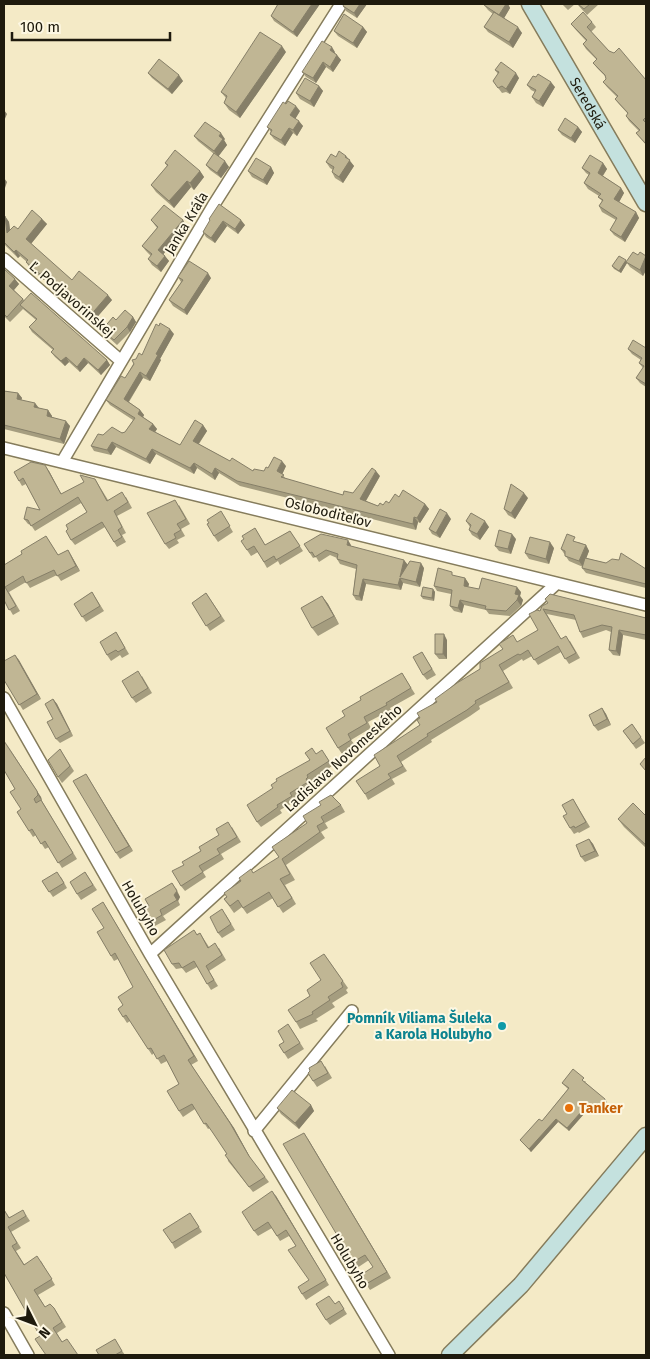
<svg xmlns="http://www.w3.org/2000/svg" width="650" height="1359" font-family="'Fira Sans',sans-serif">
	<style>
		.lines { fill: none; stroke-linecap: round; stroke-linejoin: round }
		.street-casing { stroke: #857c5c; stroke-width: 14 }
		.secondary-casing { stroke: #857c5c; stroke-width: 19 }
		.street { stroke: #fff; stroke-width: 11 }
		.secondary { stroke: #c4e1de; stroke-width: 16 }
		.wall { fill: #a59d7f }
		.shaded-wall { fill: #867f68 }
		.building { fill: #c0b694; stroke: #867f68 }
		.culture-dot { fill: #0f9aa8; stroke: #fdf7e2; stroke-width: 2 }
		.food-dot { fill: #e8710a; stroke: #fdf7e2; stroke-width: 2 }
		.labels { text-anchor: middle; stroke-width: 4; stroke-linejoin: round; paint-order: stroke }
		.street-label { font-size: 14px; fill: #1e1a0d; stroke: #fdf7e2 }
		.culture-label { font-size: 14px; font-weight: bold; fill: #0d838f; stroke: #fdf7e2; text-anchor: end }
		.food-label { font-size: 14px; font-weight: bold; fill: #c56008; stroke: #fdf7e2; text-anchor: start }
	</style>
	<rect width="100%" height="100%" fill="#f4eac6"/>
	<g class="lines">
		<defs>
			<path id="street" d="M4,259l117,102
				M4,448l642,157
				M62,462l151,-256 128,-202
				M4,698l146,256 239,401
				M150,954l406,-370
				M254,1131l98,-120
				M4,1313l24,42"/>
			<g id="secondary">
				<path id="s1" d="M530,4l116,199"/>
				<path d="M450,1355l71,-70 125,-149"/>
			</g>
		</defs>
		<use href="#street" class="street-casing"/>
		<use href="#secondary" class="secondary-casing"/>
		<use href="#street" class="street"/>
		<use href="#secondary" class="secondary"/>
	</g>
	<path class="wall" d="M278,4h42l-23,33 -23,-16 -3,-5z
		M367,4l-10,14 -11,-7 -3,-5z
		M485,4h23l2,4 -6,10 18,15 -9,15 -25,-16 -4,-5 9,-13 -5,-4 -4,-5z
		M562,4h13l-7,6z
		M577,4h22l-12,11z
		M592,22l4,5 -5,5 18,19 37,29v65l-10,-12 3,-2 -10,-10 -3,-5 2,-2 -9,-10 -4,-5 2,-2 -10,-10 -4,-5 3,-3v-2l-9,-9 -4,-5 4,-3 -11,-11 -3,-5 3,-3 -11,-12 -4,-5z
		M363,27l4,5 -10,16 -19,-12 -4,-5z
		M286,52l-46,66 -11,-8 -5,-7 2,-5 -5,-6z
		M335,52v1l6,7 -8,12 -7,-5 -10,16 -10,-6 -4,-5z
		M495,70l24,8 -9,16 -4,-2 -4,1 -9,-12 5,-7z
		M148,73l35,8 -11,13 -20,-16z
		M527,85l28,2 -12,20 -7,-4 -4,-6 3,-5 -4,-2z
		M319,86l4,5 -9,16 -14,-8 -4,-6z
		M300,111l-5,8 8,7 -6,10 -4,-3 -8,13 -11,-7 -4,-5 1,-2 -4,-5z
		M578,127l4,5 -7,11 -13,-8 -4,-5z
		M194,136l31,3 -1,1 3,5 -9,11 11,11 -8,11 -11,-8 -4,-5 8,-11 -16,-13z
		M346,156l8,10 -11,17 -8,-5 -3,-6 1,-2 -3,-2 -4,-6 10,-5z
		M165,163l35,8 4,6 -10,13 -3,-3 -17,21 -18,-16 -5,-7 16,-19z
		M603,163l4,6 -4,7 18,12 3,5 -5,9 17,10 3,6 -14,24 -11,-7 -4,-5 6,-10 -14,-8 -3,-6 3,-5 -4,-4 1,-1 -11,-7 -4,-6 5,-8 -3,-2 -4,-5z
		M271,167l3,6 -7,12 -15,-8 -4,-6z
		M4,215l5,7 1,8 8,-1 24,-10 5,5 -16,20 41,36 40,20 -20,23 -12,-10 -4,-6 2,-3 -6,-6 -3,4 -12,-10 -4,-6 1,-2 -8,-6 -2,2 -14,-12 -4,-6h1l-7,-6 -2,2 -14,-14z
		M209,219l36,6 -7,9 -11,-8 -12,17 -9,-6 -3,-5 7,-11z
		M151,220h32l3,6 -23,28 6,7 -8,11 -9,-7 -4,-6 3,-3 -5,-5 -4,-5 15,-18z
		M638,255l8,1v14l-3,6 -13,-9 -3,-4 -6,10 -7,-4 -2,-3 14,-4z
		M4,269l15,15 -5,6 10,10 83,60 3,5 -9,10 -13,-12 -8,9 -11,-10 -4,4 -10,-9 -4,-5 2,-2 -21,-18 -3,-5 7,-7 -13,-11 -13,13 -6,-6z
		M178,277l33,1 -24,37 -14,-9 -4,-6 12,-18z
		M133,317l3,5 -6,10 -13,13 -12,-11 -3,-4 14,-10z
		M174,334l-14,25 1,1 -11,21 -7,-3 -14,24 11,8 4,5 -1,2 10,7 4,5 -2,3 25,13 23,-20 4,6 -8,13 31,17 23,10h11l4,-3 18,-2 -4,8 4,5 57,16 10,-2 27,-17 -14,25 12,5 11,-3 10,-6 26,7 4,5 -9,14 -2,-1 -2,8 -176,-44 -21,-13 -4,7 -18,-12 -3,6 -38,-20 -6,10 -34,-17 -5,8 -17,-4 -3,-5 12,-11 22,-3 8,-12 -23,-15 -4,-5 19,-22 11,-19z
		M646,348v39l-6,-4 -4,-5 7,-10 -4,-5 2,-3 -9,-6 -4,-5z
		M4,391l14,2 4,5 -1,2 17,8 10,2 4,6v1l18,9 -6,18 -60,-15z
		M49,471l12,23 34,-15 13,21 18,-3 6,11 -15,8 9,17 -4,2 4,7 -9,5 -12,-20 -30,18 -4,-5 -3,-11 19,-17 -6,-9 -46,28 -4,-6 -3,-1 -4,-5 16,-9 -14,-26 -4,2 -8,-14z
		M528,498l-13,21 -7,-4 -4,-6z
		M179,505l11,19 -9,5 4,7 -8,4 2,3 -10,6 -4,-5z
		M224,517l9,15 -15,10 -4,-6 -5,-13z
		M451,519l-11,19 -8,-4 -3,-5z
		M466,521l23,6 -9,13 -8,-5 -3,-5 1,-3z
		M255,528l10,17 25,-14 13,20 -23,14 -2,-4 -11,7 -9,-16 -7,4 -4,-6 -3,-11z
		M46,536l12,19 10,-5 12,21 -19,10 -4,-6 -27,13 -4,-6 -17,10 11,19 -7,4 -9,-15v-35l18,-11z
		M516,539l-5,15 -12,-3 -4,-5z
		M578,542l8,3 3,6 -3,7 20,5 40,6v19l-60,-15 -4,-5 1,-1 -14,-6 -8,-12z
		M304,544l47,1v1l57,19 16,3 -4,19 -17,-4 -2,7 -35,-6 -4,17 -6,-1 -3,-5 3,-26 -16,-5 -3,-5v-1l-7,-3 -11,7 -3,-5 -3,1z
		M554,548l-5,16 -20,-5 -4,-6z
		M455,576l10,2 4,6 -1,3 11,2 42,3 -1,4 3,4 -2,6 -11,10 -21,-2 -3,-4 -22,-5 -2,8 -8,-2 -4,-5 1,-12 -14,-3 -3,-5z
		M433,589l2,3 -1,9 -11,-2 -2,-3z
		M92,592l12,19 -18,11 -12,-18z
		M206,593l19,28 -15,10 -18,-28z
		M322,596l6,8 11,20 -21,12 -6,-8z
		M542,606l104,12v22l-23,-5 -3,21 -7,-1 -4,-5 2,-18 -5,-2 -23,8 -3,-6 -4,-12 -29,-6 14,25 9,2 10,17 -11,6 -8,-12 -23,13 -6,-9 -9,5 -1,-2 -19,12 10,17 -34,18 1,3 -10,7 -39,24 1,2 -31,20 6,9 -15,8 3,5 -27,16 -3,-6 15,-28 40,-41v-7l17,-16 43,-33 38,-27 20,-12 2,-19z
		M116,632l13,22 -7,4 -2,-3 -9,6 -4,-6z
		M447,640v19h-8l-4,-5z
		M422,652l14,23 -9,5 -4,-5z
		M15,655l26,44 -18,11 -19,-30z
		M402,673l13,21 -25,14 1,2 -23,12 3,6 -20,12 4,5 -13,9 -4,-6 7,-32 16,-16z
		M142,676l10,17 -16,10 -4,-5z
		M53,699l4,5 16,32 -13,7 -4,-4 -3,-20z
		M602,708l4,6 5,11 -13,6 -4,-5z
		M632,724l13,19 -9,6 -13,-18z
		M60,749l14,22 -12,12 -4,-6z
		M316,754l10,2 6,10 -21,15 1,2 -2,1 2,4 -18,10 2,3 -16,9 2,3 -21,14 -4,-5 16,-34 37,-28z
		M4,770l37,27 1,4 35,58 -15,9 -13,-21 -4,2 -9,-14 -3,2 -16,-25 4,-3 -6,-20z
		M86,774l47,77 -13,8 -4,-6z
		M573,799l17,28 -11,6 -1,-1 -4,2 -4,-6 -3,-14z
		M341,805l4,7 -20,11 3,5 -7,4 4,6 -39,27 9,15 -10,5 11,19 -13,9 -10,-15 -26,16 -5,-7 -8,6 -10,-14 17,-18 38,-24 -7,-10z
		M646,816v32l-22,-21 -6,-8z
		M232,827l9,15 -20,12 3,5 -21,13 3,5 -21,14 -4,-5 20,-35z
		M589,839l4,5 6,12 -14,6 -4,-5z
		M85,872l12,18 -16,10 -4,-6z
		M61,877l6,11 -14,9 -11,-16z
		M176,888l4,9 -2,4 2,4 -17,11 3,4 -13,7 -2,-3 -2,1 -4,-5z
		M103,902l95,159 -7,4 43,63 17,31 18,23 -16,10 -25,-31 -1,-7 -12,-19 -5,-7 -2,1 -13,-20 -12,8 -4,-6v-27l-12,-23 -6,3 -7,-11 -2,2 -22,-34 -3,2 -9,-14 5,-4 10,-18 -15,-28 -4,2 -3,-5 -7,-28z
		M226,915l9,15 -13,8 -4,-5z
		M200,933l9,14 10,1 7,12 -17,11 9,15 -7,4 -14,-23 -11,6 -4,-5 -6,1 -4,-5 25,-30z
		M324,954l24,34 -2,2 2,3 -16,10 3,4 -19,12 2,2 -18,8 -4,-7 14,-26 11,-16z
		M292,1030l12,19 -16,10 -9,-14 5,-3z
		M325,1066l7,12 -15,9 -4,-6z
		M586,1081l-1,1 22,20 -9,11 -8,-6 -21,24 -11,-9 -27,30 -11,-12 22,-19 26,-32 -6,-6z
		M311,1105l3,6 -15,18 -18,-15 -4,-6z
		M308,1139l83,139 -21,12 -4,-6 7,-17 -4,-7 -12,8 -4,-6z
		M276,1196l53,89 -23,15 -4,-6 7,-14 -13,-34 -7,-10 -9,5 -8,-13 -14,8 -4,-5z
		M4,1209l5,8 17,-2 4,6 -19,11 10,16 -5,3 8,13 17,-3 14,24 -17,10 7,12 9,1 4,6 8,13 -9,6 5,9 16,13 -38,-19 -36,-63z
		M194,1219l8,13 -27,17 -3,-6z
		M339,1301l8,13 -17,11 -4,-5 9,-16z
		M118,1345l7,10h-26z"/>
	<path class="shaded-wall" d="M312,4h8l-23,33 -4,-5z
		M360,4h7l-10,14 -3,-5z
		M506,4h2l2,4 -7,12 -4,-5z
		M363,27l4,5 -10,16 -4,-5z
		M518,27l4,6 -9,15 -4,-6z
		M282,46l4,6 -46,66 -4,-6z
		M332,47l3,5 -2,3 -3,-5z
		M337,55l4,5 -8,12 -3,-5z
		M323,62l3,5 -10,16 -3,-5z
		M516,73l3,5 -9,16 -4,-5z
		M179,75l4,6 -11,13 -4,-5z
		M551,82l4,5 -12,20 -4,-6z
		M319,86l4,5 -9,16 -4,-6z
		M296,106l4,5 -6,10 -4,-6z
		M4,110l3,4 -3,7z
		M299,121l4,5 -6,10 -4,-6z
		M578,127l4,5 -7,11 -4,-5z
		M289,128l4,5 -8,13 -4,-6z
		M221,133l4,6 -1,1 3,5 -9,12 -4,-6 5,-15z
		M346,156l8,10 -11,17 -4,-6z
		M225,161l4,6 -8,11 -4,-5z
		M603,163l4,6 -6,9 -3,-5z
		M271,167l3,6 -7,12 -4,-5z
		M200,171l4,6 -10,13 -4,-7z
		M4,178l3,4 -3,9z
		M187,181l4,6 -17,21 -5,-7z
		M621,188l3,5 -6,11 -4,-5z
		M636,212l3,6 -14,24 -4,-5z
		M5,216l4,6 2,17 -4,-6z
		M42,219l5,5 -17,21 -4,-6z
		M183,220l3,6 -24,30 -4,-6z
		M241,220l4,5 -7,9 -3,-5z
		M223,221l4,5 -12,17 -4,-5z
		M16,250l4,6 -2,2 -4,-6z
		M165,256l4,5 -8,11 -4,-6z
		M646,256v14l-3,6 -3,-6z
		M626,260l1,3 -6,10 -2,-2z
		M42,272l4,6 -2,2 -4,-6z
		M208,273l3,5 -24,37 -3,-5z
		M15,279l4,5 -6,7 -4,-5z
		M67,292l5,6 -3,4 -5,-6z
		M108,295l4,5 -20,23 -4,-5z
		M133,317l3,5 -6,10 -3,-5z
		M170,329l4,5 -14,25 1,1 -11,21 -4,-5 10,-22z
		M66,357l3,5 -4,4 -4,-5z
		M84,358l4,5 -8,9 -3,-5z
		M107,360l3,5 -9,10 -3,-5z
		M140,372l3,6 -16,26 -3,-5z
		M18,393l4,5 -2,6 -3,-5z
		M35,403l4,5 -1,5 -4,-6z
		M48,410l4,6 -1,5 -4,-5z
		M140,410l4,5 -2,4 -4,-5z
		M66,421l4,5 -6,18 -4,-5z
		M153,424l4,5 -4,6 -4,-6z
		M203,425l4,6 -10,15 -4,-5z
		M112,442l4,5 -5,8 -4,-5z
		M152,449l4,5 -6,10 -4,-5z
		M282,461l4,5 -5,11 -4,-6z
		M194,463l3,5 -3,6 -4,-6z
		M45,465l4,6 15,28 -3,-5z
		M215,468l4,5 -4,7 -3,-6z
		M376,471l4,5 -16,28 -4,-5z
		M524,493l4,5 -13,21 -4,-6z
		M425,504l4,5 -9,14 -3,-5z
		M447,513l4,6 -11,19 -4,-5z
		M414,517l4,5 -2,8 -3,-6z
		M485,521l4,6 -9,13 -3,-6z
		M512,534l4,5 -5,15 -3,-5z
		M348,540l3,5 -1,5 -3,-5z
		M550,542l4,6 -5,16 -3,-5z
		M586,545l3,6 -6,16 -4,-6z
		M68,550l3,5 9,16 -4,-5z
		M404,560l4,5 -8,12z
		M421,563l3,5 -4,19 -4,-5z
		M400,578l3,5 -2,7 -3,-5z
		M465,578l4,6 -2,7 -3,-5z
		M363,579l3,5 -4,17 -3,-5z
		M517,587l4,5 -1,4 3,4 -2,6 -4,-6 -2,-6z
		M433,589l2,3 -1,9 -2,-3z
		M322,596l6,8 11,20 -5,-8z
		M460,600l4,5 -2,8 -4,-5z
		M619,630l4,5 -3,21 -4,-5z
		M444,634l3,6v19l-4,-5z
		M15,655l4,5 22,39 -4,-5z
		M53,699l4,5 16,32 -3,-5z
		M602,708l4,6 5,11 -4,-6z
		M4,740l37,57 1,4 -4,-6z
		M86,774l3,5 44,72 -4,-5z
		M589,839l4,5 6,12 -4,-5z
		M172,883l8,14 -2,4 2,4 -6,-10z
		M103,902l3,6 92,153 -4,-5z
		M188,1060l46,68 18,33z
		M605,1099l2,3 -9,11 -2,-2z
		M588,1104l2,3 -21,24 -2,-3z
		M311,1105l3,6 -15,18 -4,-6z
		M556,1119l2,3 -27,30 -2,-3z
		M304,1133l4,6 83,139 -4,-6z
		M272,1191l4,5 53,89 -3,-5z"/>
	<path class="building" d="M278,4h34l-19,28 -22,-16z
		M344,4h16l-6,9 -11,-7z
		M485,4h21l-7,11 -15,-10z
		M578,4h12l-6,5z
		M494,12l24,15 -9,15 -25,-15z
		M583,12l9,10 -5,5 22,24 5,2 5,-5 27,32v37l-3,3 3,3v21l-10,-11 4,-3 -14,-14 2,-3 -13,-14 3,-3 -15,-14 3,-3 -1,-4 -12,-12 4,-4 -14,-15 4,-4 -16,-16z
		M344,14l19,13 -10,16 -19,-12z
		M260,32l22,14 -46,66 -12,-9 3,-7 -6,-4z
		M322,41l10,6 -2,3 7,5 -7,12 -7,-5 -10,16 -11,-6z
		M159,59l20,16 -11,14 -20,-16z
		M501,62l15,11 -10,16 -4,-3 -4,2 -5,-7 6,-9 -4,-2z
		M538,74l13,8 -12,19 -7,-4 4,-7 -9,-5 6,-9 3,1z
		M305,78l14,8 -9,15 -14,-8z
		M288,101l8,5 -6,9 9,6 -6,9 -4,-2 -8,12 -11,-6 2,-4 -5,-3 16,-25 3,2z
		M565,118l13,9 -7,11 -13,-8z
		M205,122l16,11 -2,3 4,3 -9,12 -20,-15z
		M175,150l25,21 -10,12 -3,-2 -18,20 -18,-16 17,-20 -3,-2z
		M339,151l7,5 -1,1 5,3 -11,17 -7,-5 2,-5 -8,-5 5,-8 5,3z
		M214,153l11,8 -8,12 -11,-8z
		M590,155l13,8 -5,10 23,15 -7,11 22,13 -15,25 -11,-7 7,-12 -18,-12 4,-6 -5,-3 3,-3 -17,-11 6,-10 -8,-5z
		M256,158l15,9 -8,13 -15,-9z
		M219,204l22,16 -6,9 -12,-8 -12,17 -8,-6 7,-12 -1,-1z
		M164,205l19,15 -25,30 7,6 -8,10 -9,-7 4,-5 -10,-8 16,-19 -7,-7z
		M32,210l10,9 -16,20 46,41 7,-9 29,24 -20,23 -12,-11 3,-5 -12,-10 -3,4 -11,-10 2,-3 -13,-11 -2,2 -14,-12 2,-2 -12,-10 -2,2 -10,-10v-27l1,1 2,17 7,-7 4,3z
		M633,252l5,3 2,-3 6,4 -6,14 -14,-8z
		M619,256l7,4 -7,11 -7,-5z
		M189,261l19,12 -24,37 -15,-10 14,-20 -5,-3z
		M4,269l11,10 -6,7 14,13 -16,18 -3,-3v-13l1,-1 -1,-1z
		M31,293l76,67 -9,10 -14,-12 -7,9 -11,-10 -5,4 -10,-9 3,-3 -25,-22 8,-8 -17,-14z
		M125,310l8,7 -6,10 -13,13 -12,-10 11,-13 3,3z
		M160,323l10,6 -14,25 2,1 -12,21 -6,-4 -16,27 16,11 -2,4 15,10 -4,5 31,16 15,-25 8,5 -10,16 37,20 2,-3 21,13 1,-2 10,2 2,-4 2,1 6,-11 8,4 -5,10 7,4 -3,2 62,18 1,-4 9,2 19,-25 4,3 -16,28 18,7 2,-3 3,2 3,-4 3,2 6,-9 4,3 4,-7 22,14 -8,14 -3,-1 -1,7 -176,-43 -22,-13 -3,6 -18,-11 -4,5 -38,-19 -6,10 -34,-17 -5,8 -16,-4 7,-12 5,1 9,-8 10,6 3,-1 10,-14 -29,-18 15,-24 4,2 9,-14 -2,-4 4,-1 3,-6 3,2 14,-31 3,2z
		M633,340l13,8v36l-10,-6 8,-12 -5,-3 3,-5 -14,-9z
		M4,391l14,2 -1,6 18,4 -1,4 14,3 -1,6 19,5 -6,18 -56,-14z
		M31,462l14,3 16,29 23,-12 -4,-7 15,4 12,22 15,-9 6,10 -14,9 8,16 -4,3 4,7 -8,5 -12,-20 -31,18 -5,-9 2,-2 -2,-4 21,-13 -9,-15 -47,29 -3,-6 -4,-1 3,-12 13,3 -17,-32 -4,3 -5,-9z
		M511,484l13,9 -13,20 -7,-4z
		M175,500l11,19 -9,5 4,6 -7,4 2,4 -11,6 -18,-31z
		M440,509l7,4 -11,20 -7,-4z
		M221,511l9,15 -16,10 -7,-12 2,-1 -2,-3z
		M471,513l14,8 -8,13 -8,-4 2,-5 -5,-4z
		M255,528l10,17 25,-14 10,15 -24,14 -2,-4 -10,6 -10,-16 -7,4 -6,-9 3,-2 -2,-3z
		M499,530l13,4 -4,15 -13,-3z
		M321,534l27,6 -1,5 57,15 -4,17 10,-16 11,2 -5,19 -16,-4 -2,7 -35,-6 -4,17 -6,-1 4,-30 -20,-6 1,-5 -12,-4 -11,7 -3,-5 -2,1 -6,-9z
		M567,534l8,3 -2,4 13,4 -7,16 -14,-5v-5l-4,-2z
		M46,536l12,19 10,-5 8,16 -19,10 -3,-6 -28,13 -3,-7 -18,11 11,19 -7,4 -5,-10v-35l18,-11 -1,-3z
		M530,537l20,5 -4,17 -21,-6z
		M621,553l25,16v15l-64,-16 3,-10 21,5 6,-4 7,1z
		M438,568l14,4v3l13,3 -1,8 15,3 3,-11 35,9 -2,7 4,1 -2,5 -11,11 -21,-2 1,-3 -26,-6 -2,8 -8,-2 2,-16 -18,-4z
		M423,587l10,2 -1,9 -11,-2z
		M92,592l8,14 -18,11 -8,-13z
		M206,593l15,23 -15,10 -14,-23z
		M550,594l96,24v17l-27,-5 -3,21 -7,-1 3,-23 -10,-2 -22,7 -6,-17 -31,-6 18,30 5,-3 10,17 -11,6 -7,-13 -24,14 -6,-10 -8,5 -2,-1 -19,11 10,17 -34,19 1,2 -9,7 -40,24 1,2 -31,20 6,10 -15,8 3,4 -26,16 -9,-13 24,-15 -6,-11 46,-30 -3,-5 3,-2 -3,-5 20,-11 -2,-3 22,-16 23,-14v-6l23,-14 -4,-5 14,-9 4,7 21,-12 -9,-16 8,-4 3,1 2,-5 6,-3 -3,-4z
		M322,596l12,20 -22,12 -11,-20z
		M116,632l9,16 -7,4 -2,-2 -9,5 -7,-13z
		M435,634h9l-1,20h-8z
		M422,652l10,17 -9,6 -10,-18z
		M15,655l22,39 -18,11 -15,-25v-19z
		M138,671l10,17 -16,10 -10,-17z
		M402,673l9,15 -25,15 1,2 -23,12 3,6 -19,11 3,6 -13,8 -12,-20 19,-12 -3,-5 19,-11 -1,-3z
		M53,699l17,32 -14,8 -9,-17 6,-3 -8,-15z
		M602,708l5,11 -13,7 -5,-11z
		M632,724l9,13 -8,7 -10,-13z
		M4,741l33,50 1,4 -4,4 2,4 5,-3 32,53 -15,10 -13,-22 -4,3 -9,-15 -3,2 -12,-19 4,-3 -11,-17 5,-3 -11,-19z
		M312,748l4,6 6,-4 7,11 -22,14 1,2 -2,2 2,3 -18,11 2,3 -15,9 1,2 -21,15 -10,-17 26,-17 -2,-3 6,-4 -1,-2 34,-19 -5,-7z
		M60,749l10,17 -12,11 -10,-17z
		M646,757v14l-6,-7z
		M86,774l43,72 -13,7 -43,-72z
		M331,795l10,10 -20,12 3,5 -7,4 3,6 -38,27 8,15 -10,5 12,19 -14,9 -9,-15 -26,16 -5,-8 -8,6 -6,-7 3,-2 -3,-4 17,-12 -2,-3 12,-9 2,4 26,-16 -7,-10 35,-24 -4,-7 18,-11 -2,-3z
		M573,799l13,23 -11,6 -1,-2 -4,2 -7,-12 4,-2 -5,-9z
		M633,803l13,13v29l-28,-26z
		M228,822l9,15 -20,12 3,5 -21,12 4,6 -22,14 -9,-15 12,-6 -2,-3 19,-11 -2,-4 20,-12 -3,-6z
		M589,839l6,12 -14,6 -5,-12z
		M57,872l7,11 -15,9 -7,-11z
		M85,872l8,13 -16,9 -7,-12z
		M172,883l5,8 -3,4 3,5 -17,10 2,5 -12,7 -2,-3 -3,1 -5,-9 9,-5 -4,-7z
		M103,902l91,154 -6,4 42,63 19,33 16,21 -16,10 -24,-32 2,-1 -14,-21 -7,-10 -2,1 -12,-20 -13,7 -12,-20 12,-7 -15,-29 -7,4 -6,-11 -3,1 -22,-34 -3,2 -5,-8 5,-4 -5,-8 15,-10 -18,-34 -4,3 -14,-24 7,-4 -12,-19z
		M222,909l9,15 -13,9 -8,-16z
		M194,930l3,5 3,-2 8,15 7,-5 7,12 -16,11 8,14 -7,4 -13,-23 -12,7 -3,-5 -7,1 -8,-14z
		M324,954l19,27 -2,2 2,4 -15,10 2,3 -18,12 1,2 -17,8 -8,-12 22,-14 -3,-6 14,-10 -11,-17z
		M288,1024l12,19 -16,10 -5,-8 5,-3 -6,-11z
		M321,1061l7,12 -15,8 -5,-8 2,-2 -1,-3z
		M573,1069l11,9 -2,2 23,19 -9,12 -8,-7 -21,24 -11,-9 -27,30 -9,-9 19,-21 3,2 27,-33 -7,-5z
		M292,1090l19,15 -16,18 -18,-15z
		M304,1133l83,139 -21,12 -5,-9 12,-8 -8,-12 -12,7 -70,-118z
		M272,1191l54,89 -24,14 -4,-7 11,-7 -21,-30 8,-4 -10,-16 -9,6 -9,-14 -14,9 -12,-19z
		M4,1210l5,8 14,-8 3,6 -18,11 9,16 -5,3 12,19 13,-9 15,23 -18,11 11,17 5,-3 4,4 8,14 -9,6 9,14 5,-3 11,16h-32l-11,-16 5,-3 -36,-63z
		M190,1213l9,14 -27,16 -9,-13z
		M329,1296l6,8 4,-3 5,8 -18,11 -10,-16z
		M115,1339l7,12 -7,4h-16l-3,-5z"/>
	<circle class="culture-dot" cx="502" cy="1026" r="5"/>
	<circle class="food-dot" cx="569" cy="1108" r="5"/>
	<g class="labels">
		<g class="street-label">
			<text dy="5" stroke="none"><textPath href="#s1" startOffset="115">Seredská</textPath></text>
			<text transform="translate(186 223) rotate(-59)" y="5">Janka Kráľa</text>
			<text transform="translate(72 299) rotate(41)" y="5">Ľ. Podjavorinskej</text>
			<text transform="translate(328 512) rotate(14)" y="5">Osloboditeľov</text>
			<text transform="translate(343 758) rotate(-42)" y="5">Ladislava Novomeského</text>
			<text transform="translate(141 908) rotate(60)" y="5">Holubyho</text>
			<text transform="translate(350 1261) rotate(59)" y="5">Holubyho</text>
		</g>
		<g class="culture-label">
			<text x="492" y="1023">Pomník Viliama Šuleka<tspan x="492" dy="16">a Karola Holubyho</tspan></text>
		</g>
		<g class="food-label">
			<text x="579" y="1113">Tanker</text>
		</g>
	</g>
	<rect width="650" height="1359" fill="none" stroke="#1e1a0d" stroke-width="10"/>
	<g transform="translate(35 1324) rotate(132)" stroke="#fdf7e2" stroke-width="4" paint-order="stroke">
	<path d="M0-4L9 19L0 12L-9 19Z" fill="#1e1a0d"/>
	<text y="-8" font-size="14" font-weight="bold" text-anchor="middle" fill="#1e1a0d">N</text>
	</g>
	<path d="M12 32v8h158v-8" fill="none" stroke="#1e1a0d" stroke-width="2.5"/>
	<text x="20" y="32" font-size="15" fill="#1e1a0d" stroke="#fdf7e2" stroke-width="4" paint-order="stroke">100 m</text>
</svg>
